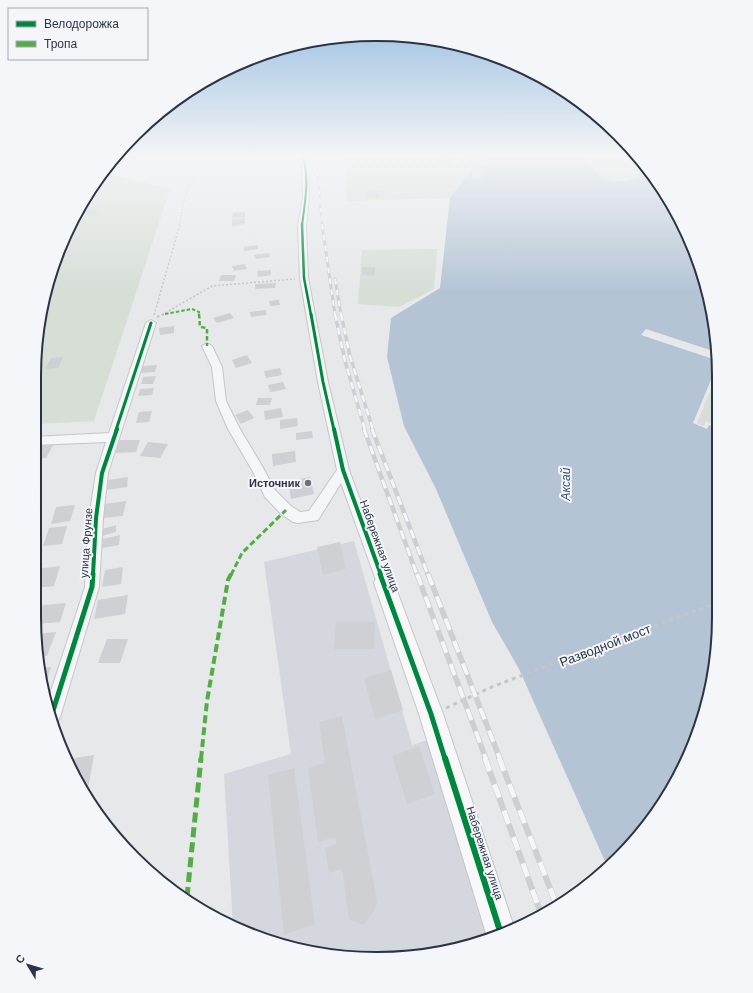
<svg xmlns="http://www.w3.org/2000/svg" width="753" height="993" font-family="Arial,sans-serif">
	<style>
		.built { fill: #d4d7dd }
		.green { fill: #d6ded6 }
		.water { fill: #b4c4d5 }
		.pier { fill: #e6e8ea }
		.building { fill: #ced0d3 }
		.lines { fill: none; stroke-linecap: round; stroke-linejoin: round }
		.street-casing { stroke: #c4c6c8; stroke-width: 2 }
		.secondary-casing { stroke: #c4c6c8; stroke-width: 2 }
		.path-far3 { stroke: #c5c6ca; stroke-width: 1; stroke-dasharray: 1.5 1.5; stroke-linecap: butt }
		.path-far2 { stroke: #c5c6ca; stroke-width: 1.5; stroke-dasharray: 2 2; stroke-linecap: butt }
		.path-far1 { stroke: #c5c6ca; stroke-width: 2; stroke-dasharray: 2.5 2.5; stroke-linecap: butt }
		.path { stroke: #c5c6ca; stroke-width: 3; stroke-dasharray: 4 4; stroke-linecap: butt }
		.street { fill: #f5f6f7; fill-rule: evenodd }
		.secondary { fill: #f8f8f8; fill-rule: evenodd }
		.rail-far5-casing { stroke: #cecfd2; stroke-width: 2 }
		.rail-far4-casing { stroke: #cecfd2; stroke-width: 3 }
		.rail-far3-casing { stroke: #cecfd2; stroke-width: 3.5 }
		.rail-far2-casing { stroke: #cecfd2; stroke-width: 4.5 }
		.rail-far1-casing { stroke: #cecfd2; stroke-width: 5.5 }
		.rail-casing { stroke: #cecfd2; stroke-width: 6 }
		.rail-far5 { stroke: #f4f6f9; stroke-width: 1.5; stroke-dasharray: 4.5; stroke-linecap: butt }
		.rail-far4 { stroke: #f4f6f9; stroke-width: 2; stroke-dasharray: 5.5; stroke-linecap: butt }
		.rail-far3 { stroke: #f4f6f9; stroke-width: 2.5; stroke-dasharray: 7; stroke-linecap: butt }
		.rail-far2 { stroke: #f4f6f9; stroke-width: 3; stroke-dasharray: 9; stroke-linecap: butt }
		.rail-far1 { stroke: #f4f6f9; stroke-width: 4; stroke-dasharray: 12; stroke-linecap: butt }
		.rail { stroke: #f4f6f9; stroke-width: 5; stroke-dasharray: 14; stroke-linecap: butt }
		.quiet-far5 { stroke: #54ac47; stroke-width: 1.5; stroke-dasharray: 3 1.5; stroke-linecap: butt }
		.quiet-far4 { stroke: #54ac47; stroke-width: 2; stroke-dasharray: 3.5 2; stroke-linecap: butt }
		.quiet-far3 { stroke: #54ac47; stroke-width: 2.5; stroke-dasharray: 4.5 2.5; stroke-linecap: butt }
		.quiet-far2 { stroke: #54ac47; stroke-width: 3; stroke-dasharray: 6 3; stroke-linecap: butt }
		.quiet-far1 { stroke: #54ac47; stroke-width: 4; stroke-dasharray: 8 4; stroke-linecap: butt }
		.quiet { stroke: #54ac47; stroke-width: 5; stroke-dasharray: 10 5; stroke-linecap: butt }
		.cycleway-far5-casing { stroke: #f4f6f9; stroke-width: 3 }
		.cycleway-far4-casing { stroke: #f4f6f9; stroke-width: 4 }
		.cycleway-far3-casing { stroke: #f4f6f9; stroke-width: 5 }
		.cycleway-far2-casing { stroke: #f4f6f9; stroke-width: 6 }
		.cycleway-far1-casing { stroke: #f4f6f9; stroke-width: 8 }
		.cycleway-casing { stroke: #f4f6f9; stroke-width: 9 }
		.cycleway-far5 { stroke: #00873e; stroke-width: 2 }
		.cycleway-far4 { stroke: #00873e; stroke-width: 2.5 }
		.cycleway-far3 { stroke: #00873e; stroke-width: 3 }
		.cycleway-far2 { stroke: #00873e; stroke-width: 4 }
		.cycleway-far1 { stroke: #00873e; stroke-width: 5 }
		.cycleway { stroke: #00873e; stroke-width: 6 }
		.poi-dot { fill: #6c737f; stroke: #f4f6f9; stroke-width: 1.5 }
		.labels { text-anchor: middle; stroke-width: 4; stroke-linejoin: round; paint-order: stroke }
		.poi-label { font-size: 11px; font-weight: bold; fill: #2b3445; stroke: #f4f6f9; text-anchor: end }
		.street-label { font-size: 11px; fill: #2b3445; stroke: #f4f6f9 }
		.water-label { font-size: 12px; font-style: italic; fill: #34527a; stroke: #f4f6f9 }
		.near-street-label { font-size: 13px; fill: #2b3445; stroke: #f4f6f9 }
		.rim { fill: none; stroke: #2b3445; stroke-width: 2 }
	</style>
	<rect width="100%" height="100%" fill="#e6e8ea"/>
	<path class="built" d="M354,541l58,204 16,-5 56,152 13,44 -10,5 -88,17 -90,-6 -76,-26 -9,-152 67,-20 -27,-192z"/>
	<path class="green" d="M344,154h123l6,13 -23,31 -103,3z
		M582,154h53l17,20c-13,2 -32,12 -44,7 -8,-3 -11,-10 -16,-16 -4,-5 -8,-5 -10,-11z
		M102,172l68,17 -76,232 -59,3v-70l11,-66 23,-63z
		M437,249l-3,40 -35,18 -41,-3 4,-54z
		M716,377v48l-10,-4 -2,5 -7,-3z"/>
	<path class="water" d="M467,154h115c2,6 6,6 10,11 2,3 3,6 5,8 16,17 36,4 55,1l9,12 32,60 23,86v36l-23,55 14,6 2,-4 7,2v234l-15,66 -28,61 -54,71 -11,9 -89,-199 -27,-47 -56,-133 -32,-63 -17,-69 4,-39 49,-30 10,-90 23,-31z"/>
	<path class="pier" d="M646,329l70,23v8l-75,-25z"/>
	<path class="building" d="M440,156h12l2,12h-11z
		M486,156l8,11h-10l-1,12 -11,-1 1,-10h5l-8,-11z
		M378,191l2,7h-13l-2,-6z
		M97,194l-1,4 -11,1 3,-4z
		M98,210l-2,4 -17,2 2,-4z
		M245,212v5l-13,1 1,-5z
		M245,218v6l-13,2v-7z
		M258,245v4l-14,2v-4z
		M269,253l1,4 -14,2 -2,-4z
		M245,264l2,5 -13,2 -2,-5z
		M362,267h13v8h-13z
		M271,270v5l-13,2 -1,-6z
		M221,275h15l-2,6h-15z
		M276,283l-1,5 -20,1v-5z
		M279,300l1,5 -10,1 -1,-5z
		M266,310v5l-15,2 -1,-5z
		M230,313l4,5 -17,5 -4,-5z
		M174,326v7l-14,2 -1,-7z
		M247,355l5,8 -16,5 -4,-8z
		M63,357l-5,11 -13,1 6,-11z
		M157,365l-2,7 -14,1 2,-7z
		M280,368l2,7 -16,3 -2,-7z
		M156,376l-3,8h-12l2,-7z
		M283,382l3,7 -16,3 -2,-7z
		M154,388l-2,7 -14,1 2,-7z
		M258,398h14l-2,7h-14z
		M716,404v15l-5,-2z
		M281,408l2,9 -18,3 -1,-9z
		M248,410l6,8 -13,6 -6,-9z
		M152,411l-3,11 -13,1 3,-11z
		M297,418l1,8 -18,3v-9z
		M312,431l1,7 -17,2v-7z
		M120,440h20l-4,12 -21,1z
		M148,442l20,2 -8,14 -20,-2z
		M53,445l-7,13 -12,1v-13z
		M295,451l1,11 -23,4 -1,-12z
		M128,477l-1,10 -21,3 2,-10z
		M310,477l4,17 -23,5 -3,-18z
		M126,501l-3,15 -21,2 3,-14z
		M75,505l-5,16 -19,3 5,-17z
		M116,525v7l-14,4v-7z
		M67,526l-5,18 -19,2 6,-18z
		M120,535l-1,10 -17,3 1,-9z
		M340,542l6,27 -23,6 -6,-28z
		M60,566l-6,20 -20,2v-13l2,-6z
		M123,567l-2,17 -19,3 3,-17z
		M128,595l-3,19 -31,5 4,-19z
		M66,603l-6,19 -24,2 7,-19z
		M336,622h39l-1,27h-40z
		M56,632l-9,24h-8l-3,-22z
		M107,639h21l-8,24h-22z
		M51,667l-6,20h-2l-2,-19z
		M391,670l12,40 -28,9 -11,-41z
		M342,716l35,185 -2,8 -11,16 -15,-6 -7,-50 -13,4 -4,-25 12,-4 -2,-7 -17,5 -10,-74 17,-5 -6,-41z
		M419,746l16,48 -28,10 -15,-48z
		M94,755l-7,39h-2l-5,-6 -11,-29z
		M294,768l21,156 -31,11 -16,-160z"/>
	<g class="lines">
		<defs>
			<path id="street" d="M121,154h6l7,6 -5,1z
				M211,154h6l-4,4 -3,-2z
				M299,154h6l3,8 1,35 -3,29 2,52 20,104 21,88 42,113 -2,5 -5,2 -5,-2 -2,-5 -36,-100 -23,37 -20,3 -5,-1 -12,-8 -16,-17 -13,-27 -24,-41 -12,-28 -4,-34 -10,-21 5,-3 5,3 10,21 4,34 14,28 22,37 13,24 16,16 9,6 9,-1 28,-41 -19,-88 -18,-104 -2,-52 5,-29 -1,-35z
				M151,320l5,3 -48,150 -5,45 -4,69 -39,130 -3,6 -3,2 -8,-19 39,-119 4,-69 7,-45 10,-31 -72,3v-8l75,-4 37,-110z"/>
			<path id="secondary" d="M384,574l7,2 3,7 49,131 71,213 -26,13 -69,-226 -45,-131 3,-7z"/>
		</defs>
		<use href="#street" class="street-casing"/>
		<use href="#secondary" class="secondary-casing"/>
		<path class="path-far3" d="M179,225c3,-9 3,-19 6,-28 4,-15 19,-25 14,-43"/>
		<path class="path-far2" d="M154,315l26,-91
			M162,315l50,-29 83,-7"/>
		<path class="path-far1" d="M157,317l7,-3"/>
		<path class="path" d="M446,708l48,-22 222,-83"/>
		<use href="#street" class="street"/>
		<use href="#secondary" class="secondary"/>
		<defs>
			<path id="rail-far5" d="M316,154l6,71"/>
			<path id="rail-far4" d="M322,224l13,91
				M335,279l6,36"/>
			<path id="rail-far3" d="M335,314l10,47 20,69
				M341,314l9,42 23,74"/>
			<path id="rail-far2" d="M364,429l53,146
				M372,429l56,146"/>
			<path id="rail-far1" d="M417,574l69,185
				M428,574l72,185"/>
			<path id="rail" d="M485,758l56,156
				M499,758l58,148"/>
		</defs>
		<use href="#rail-far5" class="rail-far5-casing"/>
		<use href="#rail-far4" class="rail-far4-casing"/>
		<use href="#rail-far3" class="rail-far3-casing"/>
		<use href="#rail-far2" class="rail-far2-casing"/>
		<use href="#rail-far1" class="rail-far1-casing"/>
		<use href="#rail" class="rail-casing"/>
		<use href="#rail-far5" class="rail-far5"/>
		<use href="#rail-far4" class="rail-far4"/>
		<use href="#rail-far3" class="rail-far3"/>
		<use href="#rail-far2" class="rail-far2"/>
		<use href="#rail-far1" class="rail-far1"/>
		<use href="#rail" class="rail"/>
		<path class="quiet-far5" d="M637,168l8,-2"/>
		<path class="quiet-far4" d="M165,314l27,-5 7,3v3"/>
		<path class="quiet-far3" d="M199,314l1,13 7,1v18"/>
		<path class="quiet-far2" d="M231,575l11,-22 44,-43"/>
		<path class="quiet-far1" d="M201,759l6,-58 21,-121 3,-6"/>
		<path class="quiet" d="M187,897l14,-139"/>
		<defs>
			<path id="cycleway-far5" d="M302,154c8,22 3,49 0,71"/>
			<path id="cycleway-far4" d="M302,224l2,54 7,37"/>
			<path id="cycleway-far3" d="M311,314l12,68 11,48
				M116,430l35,-107"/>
			<path id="cycleway-far2" d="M334,429l9,41 38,105
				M93,575l3,-57 6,-45 15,-44"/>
			<path id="cycleway-far1" d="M380,574l51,140 14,45
				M51,717l41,-130 1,-13"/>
			<path id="cycleway" d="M445,758l56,176"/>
		</defs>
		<use href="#cycleway-far5" class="cycleway-far5-casing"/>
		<use href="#cycleway-far4" class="cycleway-far4-casing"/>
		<use href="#cycleway-far3" class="cycleway-far3-casing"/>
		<use href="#cycleway-far2" class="cycleway-far2-casing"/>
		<use href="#cycleway-far1" class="cycleway-far1-casing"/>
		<use href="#cycleway" class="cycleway-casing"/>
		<use href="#cycleway-far5" class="cycleway-far5"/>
		<use href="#cycleway-far4" class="cycleway-far4"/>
		<use href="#cycleway-far3" class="cycleway-far3"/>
		<use href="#cycleway-far2" class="cycleway-far2"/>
		<use href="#cycleway-far1" class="cycleway-far1"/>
		<use href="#cycleway" class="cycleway"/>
	</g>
	<linearGradient id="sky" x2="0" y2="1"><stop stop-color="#93bae0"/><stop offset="0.53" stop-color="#f4f5f6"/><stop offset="1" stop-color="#f4f5f6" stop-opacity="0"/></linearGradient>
	<rect width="753" height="293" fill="url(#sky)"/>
	<circle class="poi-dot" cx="308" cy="483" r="4"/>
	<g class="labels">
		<g class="poi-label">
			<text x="300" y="487">Источник</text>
		</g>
		<g class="street-label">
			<text transform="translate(86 543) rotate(-86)" y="4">улица Фрунзе</text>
			<text transform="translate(380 546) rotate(70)" y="4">Набережная улица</text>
			<text transform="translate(485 853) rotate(72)" y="4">Набережная улица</text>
		</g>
		<g class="water-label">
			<text transform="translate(566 484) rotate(-90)" y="4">Аксай</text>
		</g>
		<g class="near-street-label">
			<text transform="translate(605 645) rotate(-21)" y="5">Разводной мост</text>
		</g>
	</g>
	<path d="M0 0H753V993H0ZM376 41H377A335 335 0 0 1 712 376V617A335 335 0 0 1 377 952H376A335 335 0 0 1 41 617V376A335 335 0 0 1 376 41Z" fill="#f4f6f9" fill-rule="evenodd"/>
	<path class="rim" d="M376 41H377A335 335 0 0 1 712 376V617A335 335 0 0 1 377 952H376A335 335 0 0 1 41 617V376A335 335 0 0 1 376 41Z"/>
	<rect x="8" y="8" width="140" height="52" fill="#f4f6f9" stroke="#a4a8b1"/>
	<rect x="16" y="21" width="20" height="6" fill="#00873e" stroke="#a4a8b1"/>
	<text x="44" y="28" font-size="12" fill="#2b3445">Велодорожка</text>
	<rect x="16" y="41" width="20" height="6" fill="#54ac47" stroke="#a4a8b1"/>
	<text x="44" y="48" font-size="12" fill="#2b3445">Тропа</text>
	<g transform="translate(28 965) rotate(308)" stroke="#f4f6f9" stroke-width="3" paint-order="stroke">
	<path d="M0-3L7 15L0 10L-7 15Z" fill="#2b3445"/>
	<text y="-6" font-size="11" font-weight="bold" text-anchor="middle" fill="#2b3445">С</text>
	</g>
</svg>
